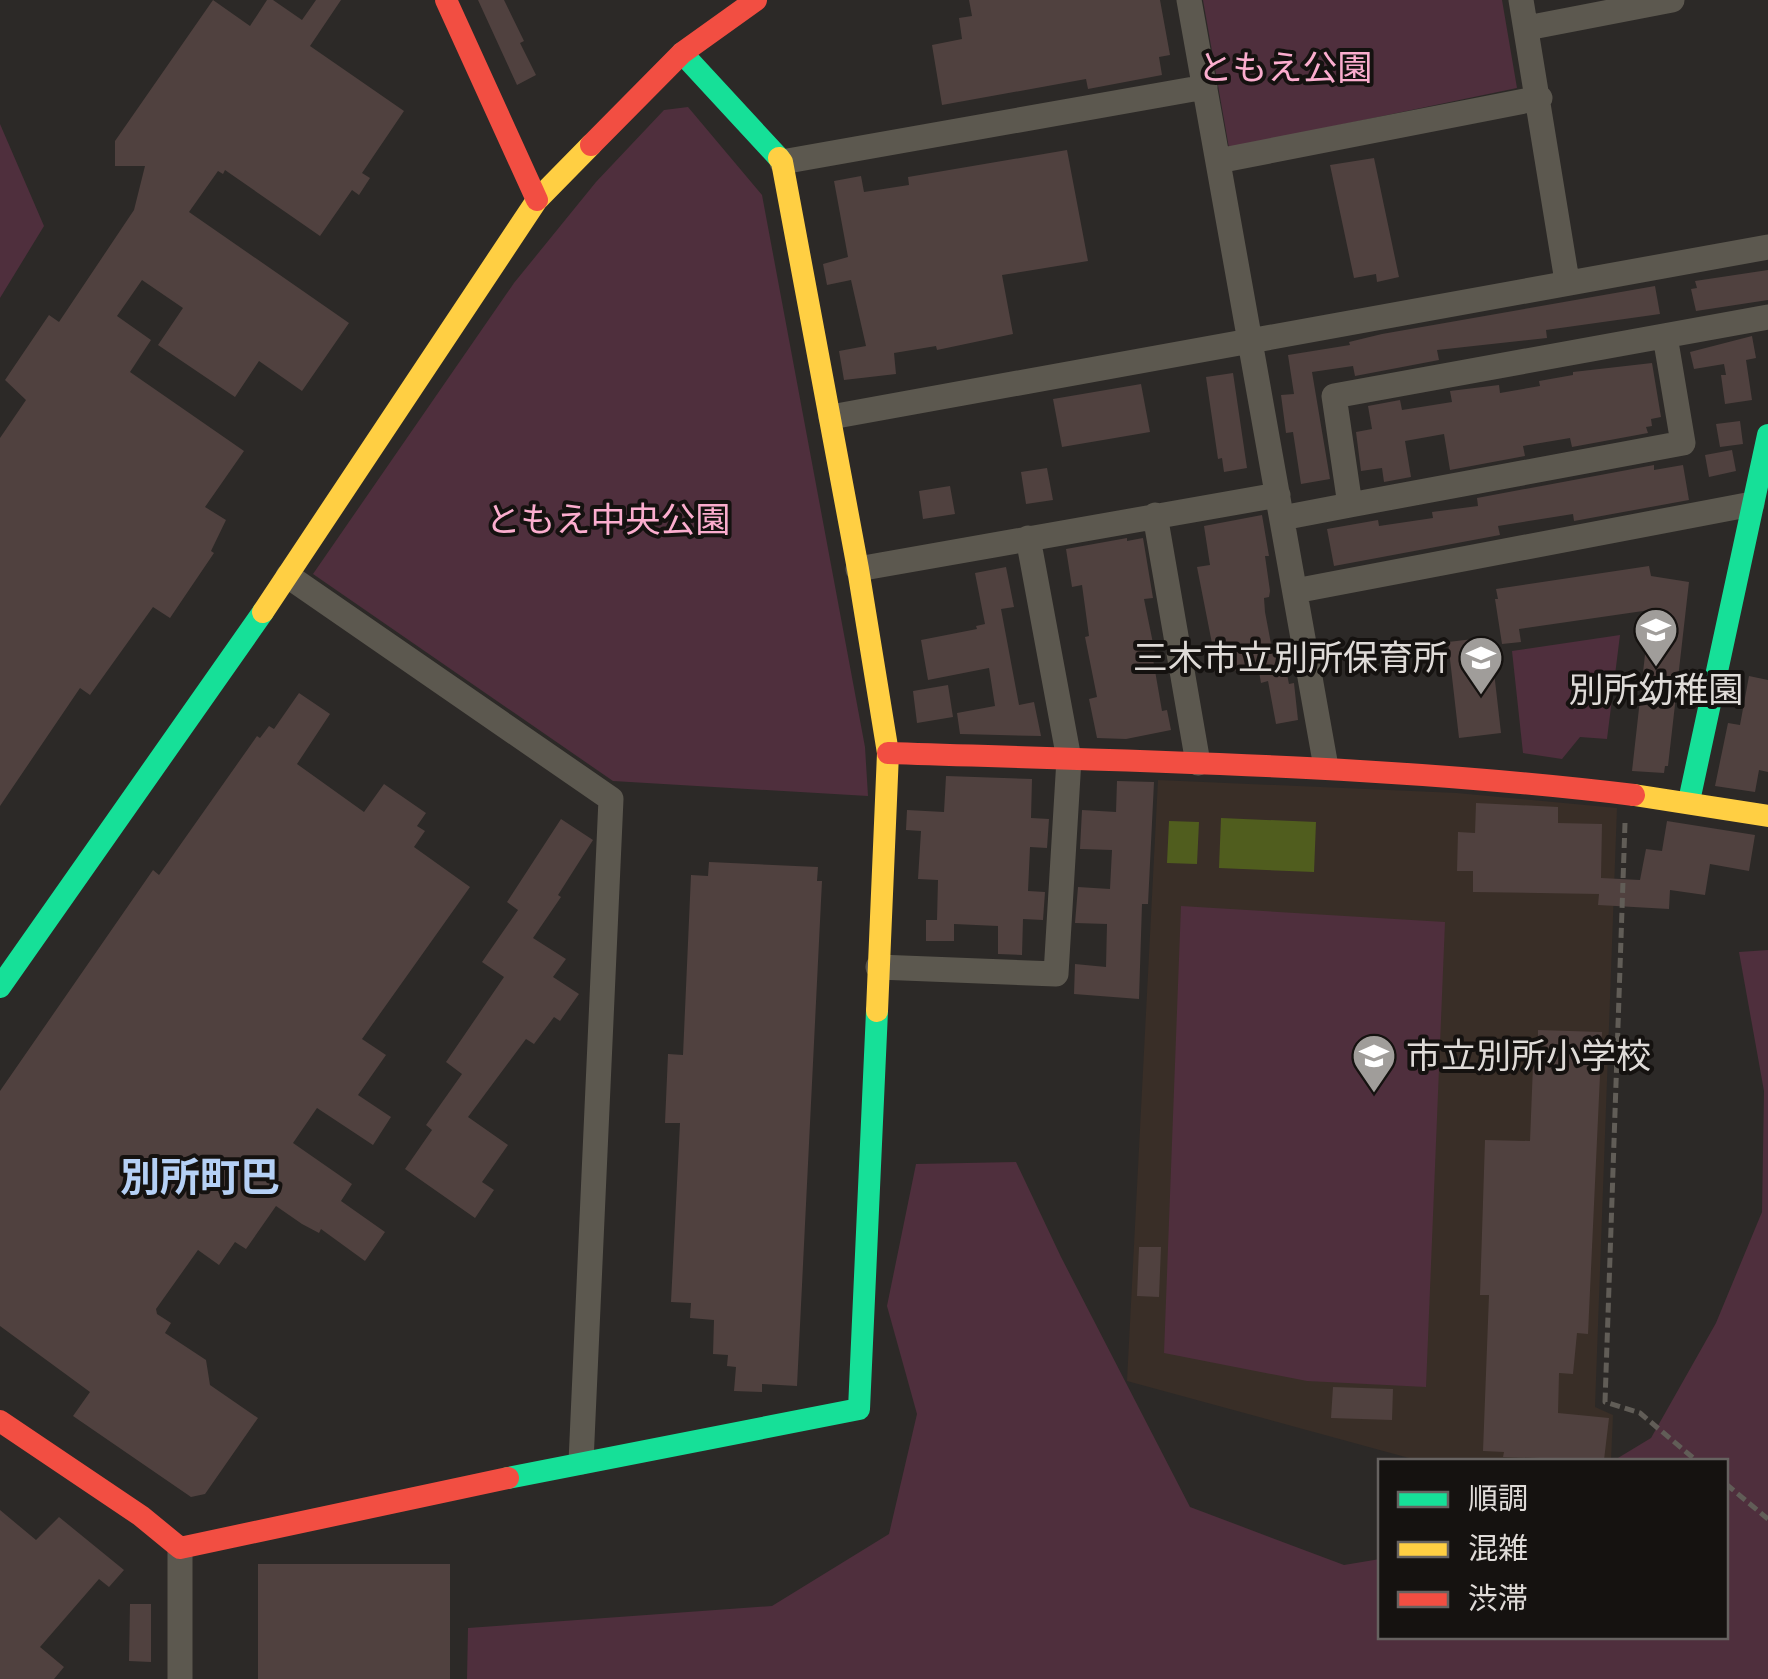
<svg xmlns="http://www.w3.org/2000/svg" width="1768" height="1679" font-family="Mulish,'Noto Sans JP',sans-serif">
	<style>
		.built { fill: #392e27 }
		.green { fill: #4f2f3d }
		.water { fill: #505d1e }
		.building { fill: #50413f }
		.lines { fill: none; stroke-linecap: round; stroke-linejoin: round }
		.path { stroke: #615d57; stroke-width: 5; stroke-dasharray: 10 5; stroke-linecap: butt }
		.street { stroke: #5c584f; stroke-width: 25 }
		.fast { stroke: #16e098; stroke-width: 22 }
		.slow { stroke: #ffcf43; stroke-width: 22 }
		.jam { stroke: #f24e42; stroke-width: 22 }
		.labels { text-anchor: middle; stroke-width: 8; stroke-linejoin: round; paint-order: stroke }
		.park-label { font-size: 35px; fill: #fbadce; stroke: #151210 }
		.poi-label { font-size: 35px; fill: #dfdbd8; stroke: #151210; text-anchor: end }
		.quarter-label { font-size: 40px; font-weight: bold; fill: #b5d0f5; stroke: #151210 }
	</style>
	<rect width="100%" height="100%" fill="#2c2927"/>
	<path class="built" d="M1158,780l299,13 160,15 -22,599 18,8 -2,46h-191l-293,-80z"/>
	<path class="green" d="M1203,0h299l15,88 -288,60z
		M688,107l74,88 103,552 3,49 -255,-15 -300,-207 201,-291 82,-101 68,-72z
		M0,124l44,102 -44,72z
		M1620,635l-13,104 -27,-2 -18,22 -39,-6 -11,-102z
		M1181,906l264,16 -19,465 -119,-6 -143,-28z
		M1768,950v729h-1301l1,-51 304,-22 117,-72 28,-120 -30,-108 29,-142 100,-2 45,95 129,250 154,58 36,-6v77h346v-174l-113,-1 38,-23 65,-115 46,-111 2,-121 -25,-139z"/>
	<path class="water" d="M1221,818l95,4 -2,50 -95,-4z
		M1169,821l30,1 -2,42 -30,-1z"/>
	<path class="building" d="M213,0l37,26 17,-26h6l29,20 14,-20h25l-31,46 94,65 -42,62 8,5 -11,17 -7,-5 -32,46 -95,-66 -2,4 -5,-3 -29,41 160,111 -47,68 -43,-30 -24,36 -77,-52 25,-37 -41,-28 -25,36 34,24 -21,32 114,79 -39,56 21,13 -15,31 3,2 -44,65 -17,-11 -63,88 -10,-7 -80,118v-368l26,-38 -21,-20 44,-65 10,7 75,-112 11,-44h-30v-25z
		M478,0h26l20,41 -4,2 16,32 -19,10z
		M969,0h191l10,55 -11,2 3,18 -74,14 -2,-10 -144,26 -10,-60 30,-6 -3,-21 13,-2z
		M1067,150l21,111 -86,14 11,59 -76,16 -1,-4 -42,7 2,21 -52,6 -5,-29 27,-5 -15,-66 -24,5 -4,-21 25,-7 -14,-76 27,-5 3,16 45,-7 -1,-8z
		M1374,158l25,119 -22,5 -1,-8 -22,4 -24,-113z
		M1768,270v30l-72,11 -5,-22 6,-1 -2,-7z
		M1655,286l5,28 -114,16 1,8 -110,12 2,10 -84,16 -2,-10 -41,6 18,107 -29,5 -8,-52 -7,1 -5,-38 13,-1 -6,-39 62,-10 -1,-3 33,-8z
		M1752,336l4,22 -10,2 6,40 -27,4 -4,-29h5l-2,-11 -30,5 -4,-17z
		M1652,363l9,54 -10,2 1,7 -6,1 2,6 -76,14 -2,-9 -47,8 2,10 -75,14 -6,-36 -39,7 6,36 -27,5 -2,-14 -21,3 -5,-39 16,-3 -4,-23 32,-6 2,10 50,-8 -2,-11 49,-6 1,8 40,-7 -1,-5 34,-6v-3z
		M1233,373l14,95 -23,4 -2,-14 -4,1 -12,-82z
		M1141,384l9,48 -88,15 -9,-48z
		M1740,421l3,23 -23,3 -4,-23z
		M1732,450l4,21 -27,6 -4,-22z
		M1654,465v5l29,-5 6,35 -115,21 -1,-7 -75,12 2,9 -166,31 -7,-37 51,-9 1,6 54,-8 -1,-6 46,-6 -1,-8z
		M1047,468l6,32 -27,4 -5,-32z
		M950,486l5,28 -32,5 -4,-28z
		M1262,515l7,41h-4l5,35 -1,6 -5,1 1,14 7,37 6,-1 1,8 4,-1 6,29 5,-1 4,37 -22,4 -8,-43 -7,2 -3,-17 -40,8 -21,-107 13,-2 -6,-39z
		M1127,538v3l16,-3 10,60 -9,1 12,59 -3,1 9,52 5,-1 4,20 -45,9 -29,-1 -8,-39 8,-2 -12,-60 4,-1 -7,-51 -10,2 -6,-38z
		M1649,566l2,10 38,6 -21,184h-3l-1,7 -32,-2 18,-161 -131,19 2,13 -19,2 -7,-45h3l-2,-10z
		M1006,567l8,40 -13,2 18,96 15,-3 7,34 -81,-2 -3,-21 38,-7 -6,-38 -61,12 -7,-40 56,-11 -1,-3 9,-2 -10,-51z
		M1490,637l11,96 -42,5 -11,-96z
		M1749,676l19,4v92l-9,-2 -4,22 -40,-6 13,-63 12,2z
		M948,685l5,32 -36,6 -4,-32z
		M299,693l31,21 -33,50 67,48 20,-28 42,29 -9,13 8,5 -11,16 56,40 -108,152 24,16 -28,40 33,22 -18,28 -56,-37 -24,35 59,41 -11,17 44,31 -20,29 -44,-32 -2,4 -17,-9 -26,-18 -30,43 -11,-7 -16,23 -21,-15 -42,59 1,5 14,9 -6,10 41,27 4,25 48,33 -53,76 -14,3 -118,-81 17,-24 -90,-66v-235l153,-221 6,5 98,-139 3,2 9,-12 5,3z
		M946,776l86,3 -1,39 18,1 -2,29 -17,-1 -2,44 17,1 -2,28 -20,-1 -1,36 -24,-1v-28l-44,-2v17h-28v-21h11l1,-40 -20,-1 3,-48 -15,-1 1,-20 37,2z
		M1117,781l37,1 -6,122h-6l-3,95 -65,-5 1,-30 31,3 1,-43 -32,-1 3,-36 32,2 2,-39 -32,-1 2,-39 34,2z
		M1476,803l82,4v16l44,1 -1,54 39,2 6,-31 16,2 5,-30 88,14 -6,36 -39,-7 -5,31 -35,-5 -1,19 -71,-4 1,-11 -126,-2v-21h-16l1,-39 17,1z
		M561,819l32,21 -35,55 3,2 -28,41 33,21 -13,18 26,17 -19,27 -6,-4 -20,27 -8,-5 -58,78 40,28 -26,37 12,8 -19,28 -70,-49 27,-39 -6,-5 36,-51 -16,-12 58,-85 -22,-15 36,-52 -11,-8z
		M709,862l109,5 -1,14h5l-25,505 -35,-2v8l-28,-1 2,-24 -9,-1 1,-11 -15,-1 1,-34 -24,-2 1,-15 -20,-1 9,-179h-15l3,-69 15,1 8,-180 17,1z
		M1538,1030l64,2 -14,302 -11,-1 -4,41 -14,-1 -1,40 51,5 -5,42 -101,-3 1,-5 -21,-1 6,-156h-9l5,-155 45,1 4,-101 4,1z
		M1139,1247h22l-2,50 -22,-1z
		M1333,1387l60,2 -1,31 -61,-2z
		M0,1510l36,30 23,-23 65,53 -15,17 -10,-8 -59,68 24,20 -10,12h-54z
		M258,1564h192v115h-192z
		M130,1604h21v58l-22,-1z"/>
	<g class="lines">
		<path class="path" d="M1625,823l-20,579 35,11 58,49
			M1726,1484l42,35"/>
		<path class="street" d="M1189,0l137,767
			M1521,0l46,281
			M1527,28l145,-28
			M1218,161l322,-63
			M782,162l423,-75
			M831,417l937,-170
			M1350,505l333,-62 -18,-107
			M1155,515l43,248
			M1282,518l68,-13 -16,-109 434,-79
			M858,569l420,-74
			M288,576l323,223 -30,663
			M1295,591l457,-87
			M878,967l178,7 13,-215 -41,-221
			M180,1679v-131"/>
		<path class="fast" d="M682,53l97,105
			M1689,801l79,-366
			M0,987l263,-375
			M508,1478l351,-69 18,-398"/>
		<path class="slow" d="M779,158l3,4 76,407 30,184 -11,258
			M263,612l274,-412 54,-55
			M1634,795l134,21"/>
		<path class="jam" d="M446,0l91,200
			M591,145l91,-92 74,-53
			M888,753c249,8 499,12 746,42
			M0,1421l141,95 39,32 328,-70"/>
	</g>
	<defs>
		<symbol id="school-pin" viewBox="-11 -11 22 30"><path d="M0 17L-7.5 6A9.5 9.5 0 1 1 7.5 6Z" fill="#a09d9a" stroke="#151210"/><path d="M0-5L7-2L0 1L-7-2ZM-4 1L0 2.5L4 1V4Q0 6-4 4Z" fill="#fff"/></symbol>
	</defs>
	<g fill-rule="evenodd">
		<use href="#school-pin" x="1631" y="605" width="50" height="68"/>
		<use href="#school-pin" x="1456" y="633" width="50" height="68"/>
		<use href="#school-pin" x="1349" y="1031" width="50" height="68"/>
	</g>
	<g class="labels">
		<g class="park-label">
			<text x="1285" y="80">ともえ公園</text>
			<text x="608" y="532">ともえ中央公園</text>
		</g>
		<g class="poi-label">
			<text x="1448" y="670">三木市立別所保育所</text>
			<text x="1656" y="702" text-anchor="middle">別所幼稚園</text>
			<text x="1406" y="1068" text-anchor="start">市立別所小学校</text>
		</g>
		<g class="quarter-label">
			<text x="200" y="1191">別所町巴</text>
		</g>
	</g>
	<rect x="1378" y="1459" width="350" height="180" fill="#151210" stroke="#666260" stroke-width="2.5"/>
	<rect x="1398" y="1492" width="50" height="15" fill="#16e098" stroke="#666260" stroke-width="2.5"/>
	<text x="1468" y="1509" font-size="30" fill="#dfdbd8">順調</text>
	<rect x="1398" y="1542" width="50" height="15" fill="#ffcf43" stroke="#666260" stroke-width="2.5"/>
	<text x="1468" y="1559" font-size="30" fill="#dfdbd8">混雑</text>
	<rect x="1398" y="1592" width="50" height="15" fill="#f24e42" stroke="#666260" stroke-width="2.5"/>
	<text x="1468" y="1609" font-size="30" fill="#dfdbd8">渋滞</text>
</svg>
